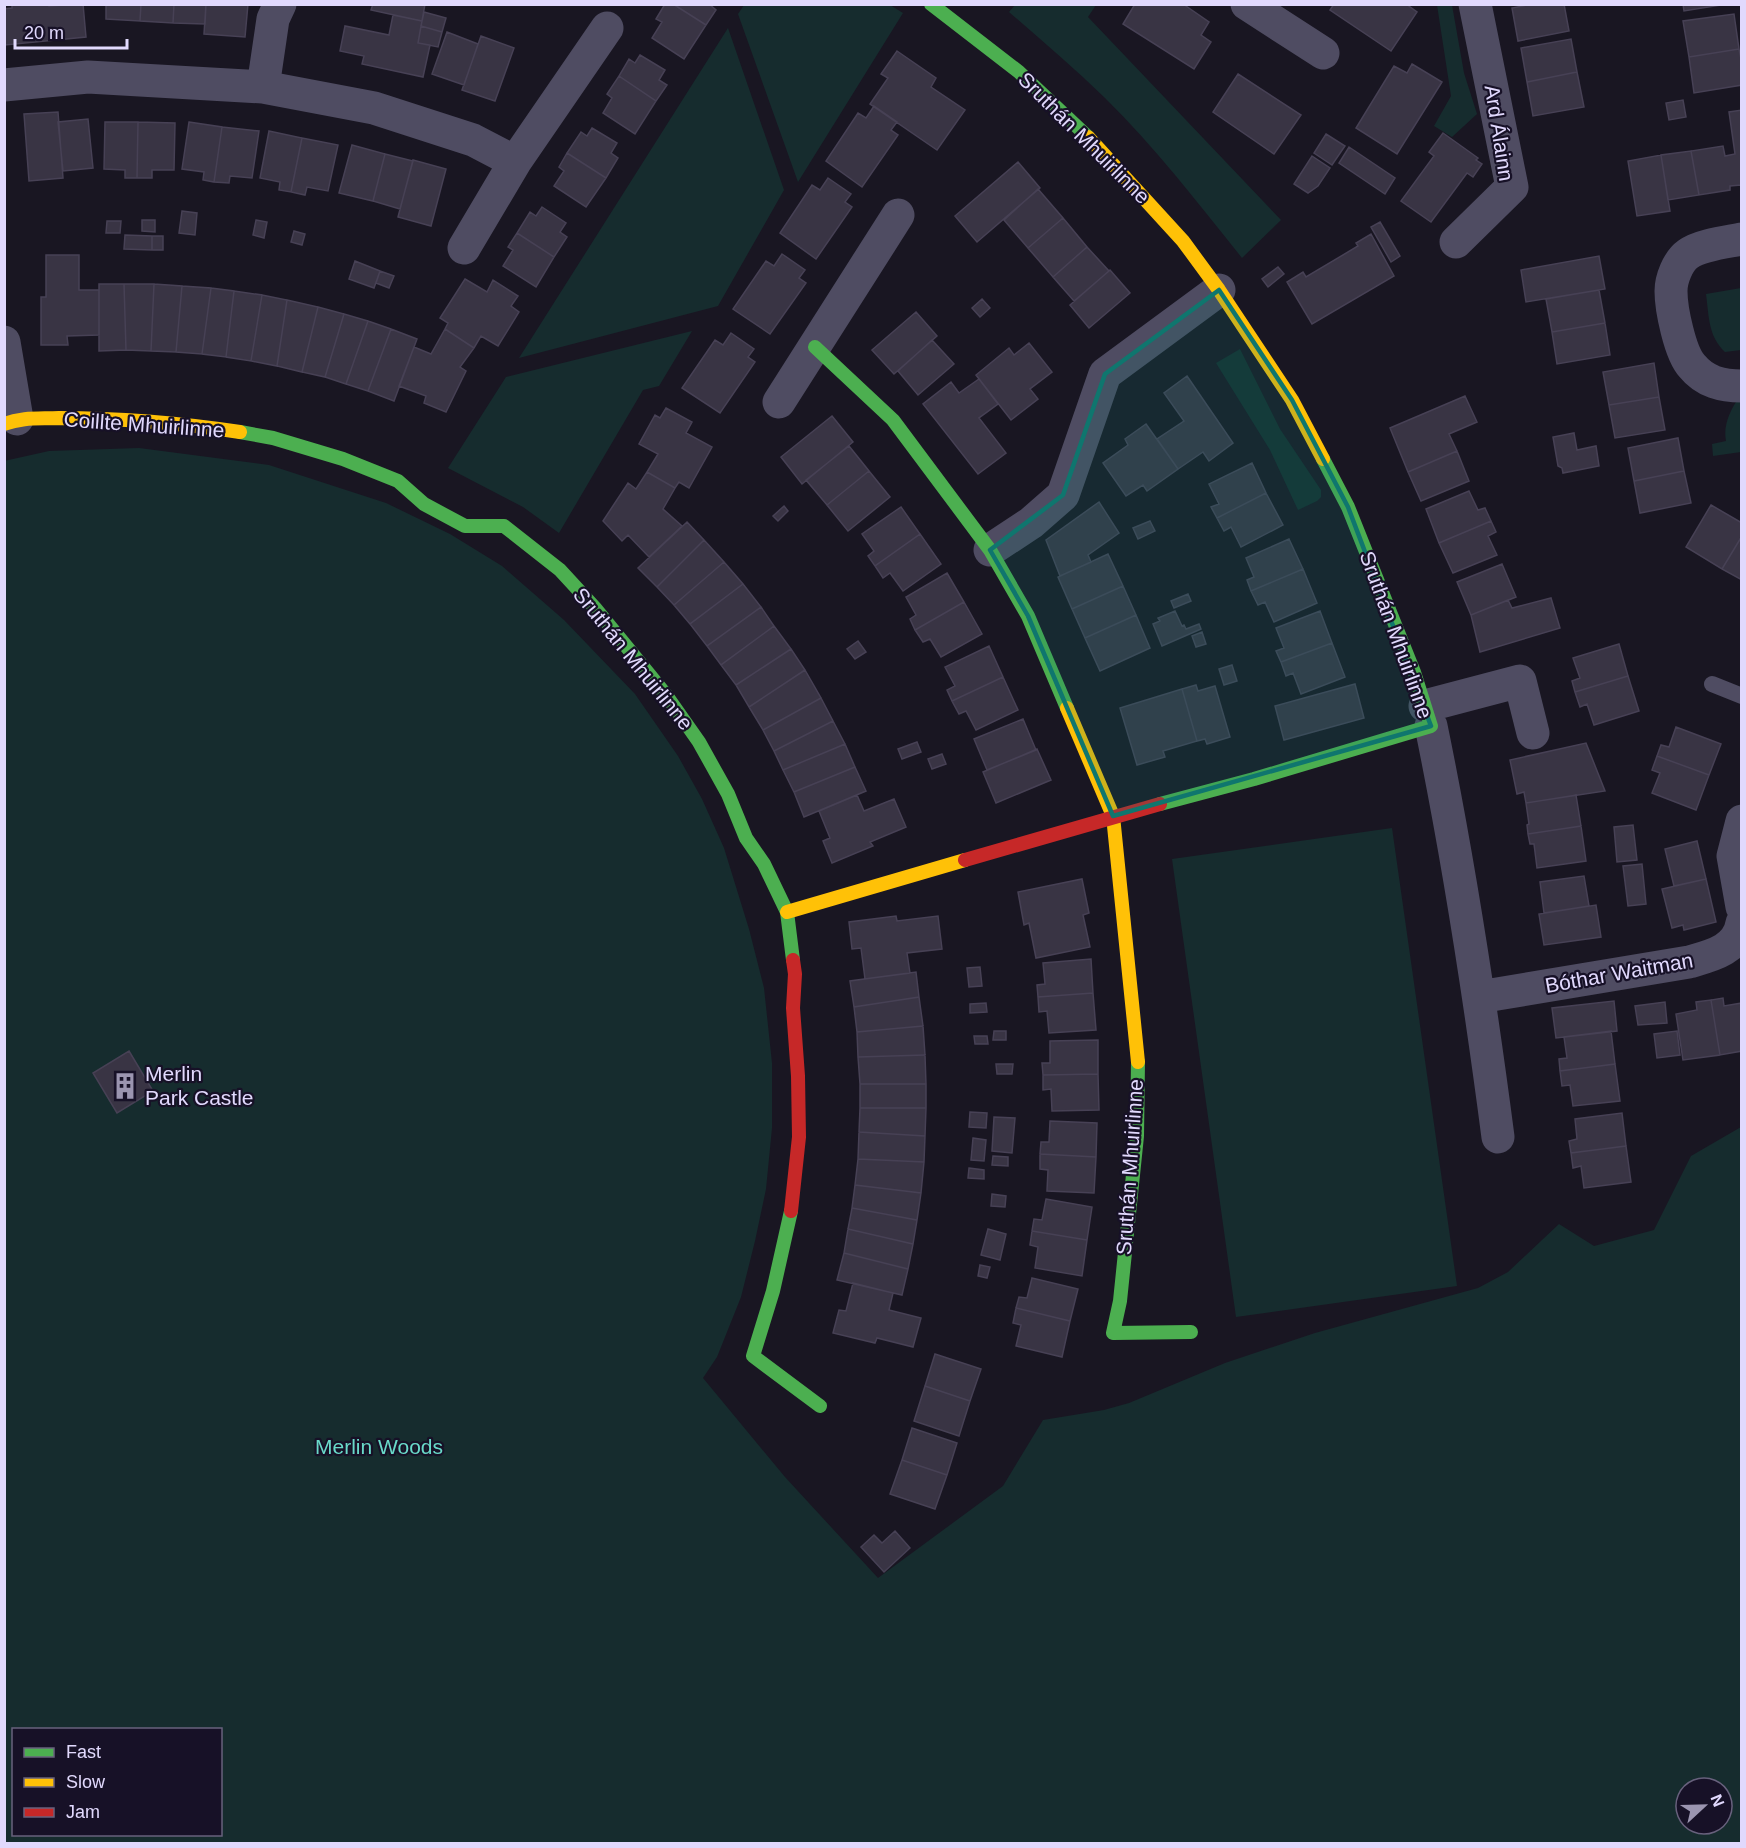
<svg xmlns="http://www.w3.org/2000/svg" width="1746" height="1848" font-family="Helvetica,sans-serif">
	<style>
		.green { fill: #162c2e; fill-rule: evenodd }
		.building { fill: #393444; stroke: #474155; stroke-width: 1.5 }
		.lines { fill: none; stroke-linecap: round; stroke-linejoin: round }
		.lane { stroke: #4f4c62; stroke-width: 16 }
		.street { stroke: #4f4c62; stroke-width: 33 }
		.fast { stroke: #4caf50; stroke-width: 14 }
		.slow { stroke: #ffc107; stroke-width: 14 }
		.jam { stroke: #c62828; stroke-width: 14 }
		.marked { fill: #0f766e; fill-opacity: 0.2; stroke: #0f766e; stroke-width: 4.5; stroke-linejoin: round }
		.labels { text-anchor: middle; stroke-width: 4.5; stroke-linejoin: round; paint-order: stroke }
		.street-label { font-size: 21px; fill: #e1d9fd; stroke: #171127 }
		.poi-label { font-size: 21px; fill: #e1d9fd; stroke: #171127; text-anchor: start }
		.park-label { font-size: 21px; fill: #69d9c9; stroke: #171127 }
	</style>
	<rect width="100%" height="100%" fill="#191622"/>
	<path class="green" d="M744,5h146l13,8 -105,169 -60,-168z
		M1015,5h81l-8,12 193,203 -39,38c-44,-55 -87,-111 -137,-160 -31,-30 -64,-58 -96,-86z
		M1437,5h15l12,68 13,41 -25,23 -18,-11 17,-30z
		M728,28l56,162 -66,116 -199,52z
		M1741,288v62l-16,2c-17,-16 -16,-36 -19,-58z
		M692,331l-33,55 -16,4 -84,143 -36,-26 -75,-39 58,-91z
		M1240,349l40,80 41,61v7l-4,4 -19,9 -28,-60 -54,-87z
		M1739,397h2v55l-28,4 -1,-12 14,-3c-3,-16 4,-30 13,-44z
		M139,448l130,17 117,38 64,31 52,32 62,54 71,74 43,62 24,43 22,49 25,81 15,59 8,75v65l-6,61 -11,52 -14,56 -24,60 -14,21 82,99 93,101 125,-92 40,-66 61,-10 25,-7 96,-40 90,-30 163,-45 30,-16 51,-48 35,22 60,-16 37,-74 50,-29v716h-1736l-1,-1382 45,-10zM14,1730h206v104h-206zM1686,1788h36v36h-36z
		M1392,828l65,458 -221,31 -64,-458z"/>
	<path class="building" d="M12,4h37v2l34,-2 3,33 -81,8 -1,-36 8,-1z
		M106,4h35l-1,17 -34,-2z
		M141,4h33l-1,19 -33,-2z
		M174,4h32l-1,20 -32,-1z
		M206,4h42l-3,33 -41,-3z
		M373,4h52l-3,17 -51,-11z
		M665,4h8l33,21 -22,34 -32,-21 10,-16 -6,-3z
		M673,4h36l7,6 -10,15z
		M1135,4h48l26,18 -8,13 10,7 -17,27 -71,-45z
		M1334,4h72l11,8 -26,39 -61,-41z
		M1532,4h32l5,27 -51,10 -6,-33z
		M1683,4h44l-43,7z
		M424,12l22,6 -4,14 -21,-6z
		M1734,14l5,35 -50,8 -6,-36z
		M393,15l29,6 -4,22 12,2 -7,32 -61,-13 2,-8 -24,-5 5,-25 44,9z
		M421,26l21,6 -4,15 -20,-4z
		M447,32l31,12 -14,41 -32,-11z
		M481,36l33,12 -19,53 -33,-11z
		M1571,39l6,33 -50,10 -6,-34z
		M1739,49l3,15v21l-48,8 -5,-36z
		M897,51l39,27 -5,9 34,23 -28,40 -67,-46 18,-26 -7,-4z
		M640,55l25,15 -6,10 8,5 -11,16 -37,-25 10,-17 6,4z
		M1412,64l30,18 -45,72 -41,-26 38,-62 13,7z
		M1577,72l7,35 -51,9 -6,-34z
		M1238,74l63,41 -27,39 -61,-42z
		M619,76l37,25 -21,33 -32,-21 9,-15 -5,-4z
		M1683,100l3,17 -17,3 -3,-17z
		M874,106l23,16 -6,8 7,5 -36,52 -36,-26 32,-48 8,5z
		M1742,110v78l-1,-3 -11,1v4l-31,5 -8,-44 32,-5 2,10 10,-2 -6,-42z
		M58,112l5,66 -34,3 -5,-67z
		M88,119l5,49 -30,3 -5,-49z
		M105,122h33l-1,56h-12v-8l-21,-1z
		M138,122l37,1 -1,47h-22v8h-15z
		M189,122l33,5 -8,55 -11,-2 1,-8 -22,-3z
		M222,127l37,4 -7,47 -22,-2 -1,7 -15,-1z
		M592,128l25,15 -6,10 7,5 -12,20 -39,-25 14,-21 6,4z
		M269,131l33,7 -11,54 -12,-2 1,-8 -20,-4z
		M1443,133l35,25 -2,2 6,4 -9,13 -6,-4 -36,49 -30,-21 33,-45 -5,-4z
		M1326,134l19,12 -13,19 -18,-12z
		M302,138l36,7 -10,46 -21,-4 -2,8 -14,-3z
		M352,145l33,9 -12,47 -34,-8z
		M1349,147l46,31 -10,16 -46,-31z
		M1691,151l8,44 -31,5 -7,-45z
		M567,153l39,25 -20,29 -32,-21 10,-15 -5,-4z
		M385,154l28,7 -13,48 -27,-8z
		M1661,155l9,56 -33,5 -9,-55z
		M1312,156l18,12 -12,18 -10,7 -14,-9z
		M413,160l33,9 -15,57 -33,-9z
		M1018,162l22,26 -63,54 -22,-26z
		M828,178l23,16 -6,8 7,5 -36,52 -36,-26 32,-48 8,5z
		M1038,189l25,29 -35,30 -24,-28z
		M542,207l24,16 -6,9 7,5 -13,20 -37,-24 13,-21 6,4z
		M182,211l15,2 -2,22 -16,-2z
		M1063,218l24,29 -34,30 -25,-29z
		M142,220h13v12l-13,-1z
		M256,220l11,2 -3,16 -11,-3z
		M107,221h14l-1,12h-14z
		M1380,222l20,34 -9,6 -20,-35z
		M294,231l11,3 -3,11 -11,-3z
		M517,233l37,24 -18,30 -33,-21 10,-16 -5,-3z
		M1371,234l23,42 -82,48 -25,-42 16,-10 3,5 52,-31 -2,-3z
		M125,235l27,1v14l-28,-1z
		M152,236h11v14h-11z
		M1087,247l22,24 -35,30 -21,-24z
		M782,254l23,16 -6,8 7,5 -36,51 -37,-25 33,-48 8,5z
		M46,255h33v35h20v45l-32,1 1,9h-27v-48h5z
		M1599,256l6,33 -79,13 -5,-32z
		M355,261l25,10 -6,17 -25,-9z
		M1278,267l6,7 -16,13 -6,-8z
		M1110,270l20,23 -41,35 -19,-23z
		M380,271l14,5 -5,12 -13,-5z
		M465,279l22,13 6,-12 25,16 -7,10 8,6 -21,34 -17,-10 -7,12 -29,-19 3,-6 -8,-5z
		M99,284h25l2,66 -27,1z
		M124,284h30l-3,67 -25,-1z
		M154,284l28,2 -6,66 -25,-1z
		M182,286l29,2 -9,66 -26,-2z
		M211,288l23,3 -8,66 -24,-3z
		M1599,290l6,33 -53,9 -6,-33z
		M234,291l28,4 -11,66 -25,-4z
		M262,295l25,5 -10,66 -26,-5z
		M982,299l8,9 -10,9 -8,-9z
		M287,300l31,7 -16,65 -25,-6z
		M318,307l26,7 -19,63 -23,-5z
		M916,312l21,24 -43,38 -22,-24z
		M344,314l24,7 -22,63 -21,-7z
		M368,321l23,8 -23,62 -22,-7z
		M1605,323l5,32 -53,9 -5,-32z
		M391,329l26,10 -23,62 -26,-10z
		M445,329l29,19 -14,19 6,4 -20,41 -22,-9 2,-7 -27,-10 15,-39 17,7z
		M731,333l23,16 -6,8 7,5 -35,51 -38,-25 33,-48 8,5z
		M932,340l22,24 -36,31 -20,-24z
		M1029,343l23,29 -22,17 8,10 -27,21 -35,-45 33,-27 5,7z
		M1654,363l5,34 -50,8 -6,-33z
		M1187,376l46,67 -24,18 -6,-9 -25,17 -21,-30 27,-18 -20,-28z
		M979,379l19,25 -19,14 27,35 -28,21 -55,-70 28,-22 8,11z
		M1465,396l12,26 -28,12 8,17 -49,21 -18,-44z
		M1659,397l6,33 -50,8 -6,-33z
		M666,408l26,14 -6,11 26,14 -23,41 -10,-6 -4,6 -28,-16 11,-18 -19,-10 16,-29 5,3z
		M832,416l21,26 -51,42 -21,-27z
		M1146,424l32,45 -31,22 -4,-6 -17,11 -23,-33 25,-18 -3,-6z
		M1574,433l3,17 19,-4 3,20 -36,7 -1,-5 -4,-2 -5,-29z
		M1678,438l6,33 -50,10 -6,-33z
		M849,446l20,25 -42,34 -21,-25z
		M1457,451l12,30 -48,20 -13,-29z
		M1252,463l14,30 -49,25 -6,-11 8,-3 -10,-20z
		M869,471l21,26 -42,34 -21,-26z
		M1684,471l7,32 -51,10 -6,-32z
		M647,472l28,16 -12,21 19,17 -33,31 -21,-22 -6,6 -19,-20 25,-38 8,6z
		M1469,491l9,19 7,-2 6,13 -52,22 -13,-34z
		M1266,493l17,32 -42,22 -10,-20 -7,4 -7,-13z
		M1099,502l20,31 -31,22 3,7 -31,14 -14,-36z
		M1711,505l31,18v13l-20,33 -36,-22z
		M784,506l4,5 -10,10 -5,-5z
		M901,507l19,27 -45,32 -7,-10 6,-5 -12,-17z
		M1150,521l5,10 -17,8 -5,-11z
		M1491,521l5,11 -8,4 9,19 -44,18 -14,-30z
		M687,522l17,18 -47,47 -19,-19z
		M920,534l21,30 -38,27 -13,-18 -7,5 -8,-12z
		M1742,536v44l-20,-11z
		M1289,539l14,30 -52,22 -4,-11 7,-3 -8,-19z
		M704,540l20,22 -50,43 -17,-18z
		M1108,554l15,32 -51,23 -14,-32z
		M724,562l19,22 -53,40 -16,-19z
		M1502,564l14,33 -45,18 -14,-33z
		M1303,569l14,34 -43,19 -9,-20 -7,3 -7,-14z
		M947,573l17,29 -49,28 -5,-11 6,-4 -10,-18z
		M743,584l18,23 -54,39 -17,-22z
		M1123,586l13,29 -51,23 -13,-29z
		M1188,594l3,7 -17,7 -3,-7z
		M1551,598l9,30 -80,24 -9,-37 37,-15 4,8z
		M964,602l18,32 -41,23 -11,-18 -7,3 -8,-12z
		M761,607l13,19 -53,39 -14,-19z
		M1175,611l7,15 2,-1 2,4 13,-5 2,5 -39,17 -9,-22 7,-3 -2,-3z
		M1320,611l12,32 -51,19 -5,-11 8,-3 -8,-20z
		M1136,615l14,33 -50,23 -15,-33z
		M774,626l17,23 -55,36 -15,-20z
		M1202,632l4,12 -10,3 -4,-11z
		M858,641l8,11 -11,7 -8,-10z
		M1332,643l13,34 -44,17 -8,-21 -7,3 -5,-14z
		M1619,644l9,32 -53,16 -3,-11 8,-3 -7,-20z
		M989,646l14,31 -51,24 -5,-11 8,-4 -10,-19z
		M791,649l14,21 -56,37 -13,-22z
		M1232,665l5,16 -13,4 -5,-16z
		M805,670l16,28 -58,32 -14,-23z
		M1628,676l11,35 -45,14 -7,-21 -7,3 -5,-15z
		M1003,677l15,33 -42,20 -10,-19 -7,3 -7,-13z
		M1355,684l9,34 -80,22 -9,-34z
		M1196,685l2,6 17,-5 15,51 -23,7 -2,-5 -8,2 -15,-52z
		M1182,689l15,52 -34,10 2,6 -28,8 -17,-57z
		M821,698l12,23 -59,30 -11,-21z
		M1023,719l13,31 -49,20 -13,-31z
		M833,721l12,23 -62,26 -9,-19z
		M1676,727l45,17 -12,31 -52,-19 4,-11 8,2z
		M917,742l4,10 -19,7 -4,-10z
		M1586,743l19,48 -79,12 -2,-11 -7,2 -7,-34z
		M845,744l10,23 -61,25 -11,-22z
		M1037,749l14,31 -55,23 -13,-31z
		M942,754l4,10 -14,5 -4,-10z
		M1657,756l52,19 -13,35 -44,-17 8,-20 -8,-3z
		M855,767l11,24 -62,26 -10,-25z
		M857,795l7,16 30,-12 12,28 -36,15 3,4 -41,17 -9,-22 7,-3 -11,-27z
		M1576,795l5,31 -53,8 -1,-9 2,-1 -3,-21z
		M1633,825l4,35 -20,2 -3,-35z
		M1581,826l5,35 -49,7 -3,-24h-4l-2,-10z
		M1697,841l9,38 -32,7 -9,-37z
		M1642,864l4,40 -18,2 -5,-40z
		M1584,876l5,30 -45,7 -4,-31z
		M1082,879l7,34 -6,2 7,32 -54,11 -7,-35 -5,2 -6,-33z
		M1706,879l10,43 -32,8 -1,-5 -11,3 -10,-39z
		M1596,905l5,32 -57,8 -5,-31z
		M896,916l1,5 41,-5 4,33 -35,4 3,20 -45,6 -4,-31 -9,1 -3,-27z
		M1091,959l2,34 -55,4 -1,-12 8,-1 -2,-21z
		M980,967l2,19 -13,1 -2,-19z
		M916,972l3,25 -65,10 -4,-26z
		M1093,993l3,37 -47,3 -2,-22 -8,1 -1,-15z
		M919,997l4,29 -66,6 -3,-25z
		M1723,998l1,8 18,-3v48l-22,4 -9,-55z
		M1711,1000l9,55 -37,5 -7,-46 21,-4 -1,-8z
		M1614,1001l3,30 -61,7 -4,-30z
		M1665,1002l2,21 -29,2 -3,-19z
		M986,1003l1,9 -17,1v-9z
		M923,1026l2,29 -67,2 -1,-25z
		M994,1031h12v9h-13z
		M1611,1031l4,33 -55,7 -1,-12 8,-1 -3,-21z
		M1677,1031l3,24 -23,3 -3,-24z
		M974,1036h13l1,8h-13z
		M1098,1040v34l-55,1 -1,-12h8v-22z
		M129,1051l24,40 -36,22 -24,-40z
		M925,1055l1,29h-66l-2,-27z
		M996,1064h17l-1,10h-15z
		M1615,1064l5,37 -47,5 -3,-21 -8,1 -2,-15z
		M1098,1074l1,36 -47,1 -1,-22 -8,1v-15z
		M860,1084h66v24h-66z
		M860,1108h66l-1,28 -66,-4z
		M970,1112l17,1 -1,15 -17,-1z
		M1622,1113l4,33 -55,7 -2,-12 8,-2 -2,-20z
		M994,1117l21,1 -3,35 -20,-2z
		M1050,1121l47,2 -1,34 -56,-3 1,-12h8z
		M859,1132l66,4 -1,26 -66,-3z
		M973,1138l13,2 -2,21 -13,-1z
		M1626,1146l5,36 -47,6 -3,-22 -8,2 -2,-15z
		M1040,1154l56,3 -2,36 -47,-2 1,-21 -8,-1z
		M993,1156l15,1v9l-16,-1z
		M858,1159l66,3 -3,31 -66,-8z
		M969,1168l15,2v9l-16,-1z
		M855,1185l66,8 -4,27 -65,-12z
		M992,1194l14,2 -1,11 -14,-1z
		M1046,1199l46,8 -5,33 -55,-9 2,-12 8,1z
		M852,1208l65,12 -4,24 -65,-15z
		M848,1229l65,15 -5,25 -64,-16z
		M988,1229l18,5 -6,26 -19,-5z
		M1032,1231l55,9 -5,36 -47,-8 3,-21 -8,-2z
		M844,1253l64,16 -6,26 -65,-15z
		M980,1265l10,2 -3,11 -9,-2z
		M1032,1278l46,11 -8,32 -54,-13 3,-11 8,1z
		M853,1283l40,10 -4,17 32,8 -8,29 -36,-9 -2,5 -42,-10 6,-23 7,1z
		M1016,1308l54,13 -8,36 -46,-11 5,-21 -8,-2z
		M935,1354l46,15 -11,32 -45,-15z
		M925,1386l45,15 -11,35 -45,-15z
		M912,1428l45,15 -10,32 -45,-15z
		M902,1460l45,15 -12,34 -45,-15z
		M895,1531l15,17 -26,24 -23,-25 13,-12 8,8z"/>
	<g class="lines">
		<path class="lane" d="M1712,684l30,12"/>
		<path class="street" d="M1247,4l76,49
			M4,85l84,-8 175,10 111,21 99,32 42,22
			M263,87l10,-68 7,-15
			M1742,239c-15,3 -42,6 -54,15 -10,7 -17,25 -17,37 0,18 9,62 21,75 13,16 30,20 50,20
			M1456,242l56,-55 -37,-183
			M464,248l51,-86 92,-134
			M4,342l13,77
			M779,402l119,-187
			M990,550l41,-27 32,-28 42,-121 114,-84
			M1425,706l95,-25 13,52
			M1431,726c28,136 49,273 67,411
			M1742,821l-9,35 9,51
			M1479,997l210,-35c21,-6 49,-12 53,-39"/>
		<path class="fast" d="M931,4l88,68 69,65
			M815,347l78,73 97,130 38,66 39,92
			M240,432l33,6 70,21 55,22 26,23 41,22h39l56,44 35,38 71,87 33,47 29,52 18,44 18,26 23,48 6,48
			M1160,804l94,-25 177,-53 -17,-54 -66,-165 -25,-48
			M1138,1062l-1,74 -17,165 -7,32 78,-1
			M791,1211l-18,80 -20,65 67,50"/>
		<path class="slow" d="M1088,137l95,104 36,49 73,110 31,59
			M4,424c19,-7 35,-5 55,-6 60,0 121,5 181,14
			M1067,708l46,108 25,246
			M787,912l178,-52"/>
		<path class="jam" d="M965,860l195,-56
			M791,1211l8,-74 -1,-61 -5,-68 2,-34 -2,-14"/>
	</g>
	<path class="marked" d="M1219,290l73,110 56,107 83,219 -318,90 -85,-200 -38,-66 73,-55 42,-121z"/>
	<defs>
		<symbol id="building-bare" viewBox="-9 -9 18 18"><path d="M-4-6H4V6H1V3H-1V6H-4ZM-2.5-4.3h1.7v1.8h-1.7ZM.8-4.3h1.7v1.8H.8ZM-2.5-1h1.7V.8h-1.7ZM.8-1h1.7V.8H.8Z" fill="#9b95b0" stroke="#171127" stroke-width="2.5" paint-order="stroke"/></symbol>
	</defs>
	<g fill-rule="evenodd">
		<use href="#building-bare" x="106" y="1067" width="38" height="38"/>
	</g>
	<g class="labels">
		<g class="street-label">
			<text transform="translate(1499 133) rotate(81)" y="7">Ard Álainn</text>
			<text transform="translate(1084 138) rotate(45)" y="7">Sruthán Mhuirlinne</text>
			<text transform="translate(144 425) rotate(4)" y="7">Coillte Mhuirlinne</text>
			<text transform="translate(1396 635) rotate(70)" y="7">Sruthán Mhuirlinne</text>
			<text transform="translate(633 659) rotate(51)" y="7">Sruthán Mhuirlinne</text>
			<text transform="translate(1619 973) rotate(-10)" y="7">Bóthar Waitman</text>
			<text transform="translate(1130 1167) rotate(-86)" y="7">Sruthán Mhuirlinne</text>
		</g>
		<g class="poi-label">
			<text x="145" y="1081">Merlin<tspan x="145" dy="24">Park Castle</tspan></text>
		</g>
		<g class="park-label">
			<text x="379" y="1454">Merlin Woods</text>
		</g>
	</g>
	<rect width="1746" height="1848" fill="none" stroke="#e1d9fd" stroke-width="12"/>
	<rect x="12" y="1728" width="210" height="108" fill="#171127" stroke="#68617d" stroke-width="1.5"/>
	<rect x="24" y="1748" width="30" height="9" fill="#4caf50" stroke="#68617d" stroke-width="1.5"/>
	<text x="66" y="1758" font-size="18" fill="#e1d9fd">Fast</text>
	<rect x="24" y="1778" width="30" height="9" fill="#ffc107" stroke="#68617d" stroke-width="1.5"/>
	<text x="66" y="1788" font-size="18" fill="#e1d9fd">Slow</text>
	<rect x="24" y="1808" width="30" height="9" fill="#c62828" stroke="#68617d" stroke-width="1.5"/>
	<text x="66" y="1818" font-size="18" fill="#e1d9fd">Jam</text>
	<g transform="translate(1704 1806) rotate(68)"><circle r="28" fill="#171127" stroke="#68617d" stroke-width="1.5"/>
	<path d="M0-4.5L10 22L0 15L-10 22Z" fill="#9b95b0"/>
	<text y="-9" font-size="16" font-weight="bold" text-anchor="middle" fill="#e1d9fd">N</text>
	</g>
	<path d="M15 39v9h112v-9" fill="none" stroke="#e1d9fd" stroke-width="3"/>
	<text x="24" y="39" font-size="18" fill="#e1d9fd" stroke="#171127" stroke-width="4.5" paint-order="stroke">20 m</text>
</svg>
